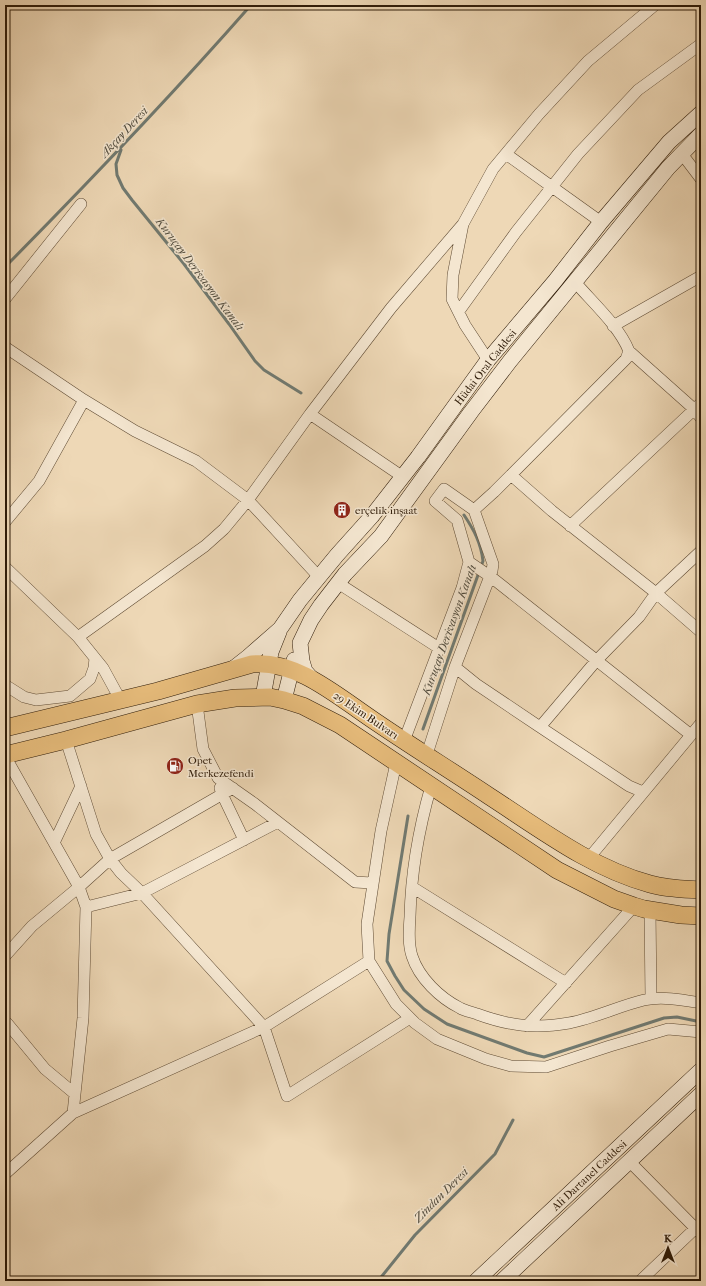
<svg xmlns="http://www.w3.org/2000/svg" width="706" height="1286" font-family="'IM FELL French Canon',serif">
	<style>
		.lines { fill: none; stroke-linecap: round; stroke-linejoin: round }
		.stream { stroke: #717a71; stroke-width: 3 }
		.street-casing { stroke: #5f4b34; stroke-width: 12 }
		.secondary-casing { stroke: #2f1c09; stroke-width: 16 }
		.primary-casing { stroke: #2f1c09; stroke-width: 18 }
		.street { stroke: #f4e6d0; stroke-width: 11 }
		.secondary { stroke: #f4e6d0; stroke-width: 15 }
		.primary { stroke: #e7bc7b; stroke-width: 17 }
		.labels { text-anchor: middle; stroke-width: 3; stroke-linejoin: round; paint-order: stroke }
		.street-label { font-size: 11px; fill: #2f1c09; stroke: #f4e6d0 }
		.poi-label { font-size: 11px; fill: #2f1c09; stroke: #f4e6d0; text-anchor: start }
		.water-label { font-size: 12px; font-style: italic; fill: #504b3d; stroke: #f4e6d0 }
	</style>
	<rect width="100%" height="100%" fill="#eed8b6"/>
	<filter id="stains"><feTurbulence type="fractalNoise" baseFrequency=".005" numOctaves="4"/><feColorMatrix values="0 0 0 0 .2 0 0 0 0 .09 0 0 0 0 .02 0 0 0 .5 -.17"/></filter>
	<radialGradient id="worn" r=".72"><stop offset=".6" stop-color="#630" stop-opacity="0"/><stop offset="1" stop-color="#630" stop-opacity=".3"/></radialGradient>
	<g class="lines">
		<path class="stream" d="M121,150l-5,14 1,11 6,13 9,12 52,64 45,60 26,37 9,9 37,23
			M5,267c84,-85 167,-172 246,-262
			M423,729l60,-168c-2,-18 -9,-31 -19,-46
			M408,816l-19,118 -2,27 8,15 9,14 20,19 23,15 80,29 17,4 120,-39 13,-1 24,5
			M378,1281l37,-46 80,-81 18,-34"/>
		<defs>
			<path id="street" d="M506,154l95,68
				M682,154l19,25
				M5,299l76,-95
				M459,311l57,-79 62,-78 60,-64 63,-46
				M613,326l88,-50
				M5,347l79,53 51,31 61,30 52,39 71,77
				M629,351l65,58 7,9
				M488,360l-23,-35 -13,-26 1,-24 10,-51 30,-55 46,-55 49,-53 67,-56
				M310,414l93,63
				M5,522l34,-41 45,-81
				M570,526l131,-123
				M701,551l-45,42 45,39
				M469,562l22,15 200,158
				M5,567l73,70 25,31 18,33
				M338,583l101,65
				M78,637l127,-91 19,-17 24,-29 62,-86 81,-106 72,-84
				M455,667l21,17 64,43 56,-66 43,-44 17,-24 -104,-82 -41,-36 115,-116 3,-8c-10,-25 -36,-48 -54,-69
				M5,685l19,12 12,3 34,-4 20,-17 4,-11 1,-10
				M197,704l6,45 15,29 37,26 100,78 17,1
				M540,727l89,59 14,6
				M66,740l30,94 14,25 11,14 21,20 122,134 23,69 123,-78
				M404,741l58,-153 7,-26 -12,-42 -22,-19 9,-12 30,21
				M427,754l28,-87 37,-96 1,-7 -19,-54 20,-18 17,-17
				M5,756l74,131 7,20 -3,111 -10,95 -68,61
				M396,763l-15,68 -14,93 2,37 27,43 19,19 22,16 49,20 25,7 35,1 64,-21 58,-17 33,3
				M431,786c-12,42 -20,87 -21,131 -1,13 -2,27 2,39 7,22 28,42 48,52 5,3 12,4 17,6 33,12 58,15 92,9 26,-5 50,-17 75,-23 18,-4 39,0 57,3
				M220,788l2,6 22,46
				M54,843l27,-57
				M589,858l112,-135
				M412,887l154,96
				M86,907l56,-14 136,-71
				M650,910l1,89
				M5,956l27,-30 47,-39 31,-28 123,-71
				M7,1023l38,46 30,25
				M527,1026l107,-120
				M73,1113l191,-86 105,-66
				M630,1162l71,72
				M640,1281l61,-58"/>
			<path id="secondary" d="M234,668l14,-11 32,-28 20,-29 37,-45 35,-39 46,-59 70,-97 67,-79 46,-59 68,-80 32,-29
				M312,679l-7,-8 -3,-10 -2,-18 11,-23 10,-15 24,-31 36,-38 90,-124 39,-51 158,-193 33,-34
				M263,697l8,-45 8,-20
				M284,700l10,-40
				M476,1281l225,-211
				M502,1281l199,-187"/>
			<path id="primary" d="M5,728l153,-37 94,-27c45,-4 85,32 121,56 38,26 77,50 116,76 51,33 102,72 161,88 17,5 34,5 51,6
				M5,755l61,-15 131,-36 38,-6 35,-1 14,3 19,6 37,19 217,145 57,29 20,7 10,3 37,6 20,1"/>
		</defs>
		<use href="#street" class="street-casing"/>
		<use href="#secondary" class="secondary-casing"/>
		<use href="#primary" class="primary-casing"/>
		<use href="#street" class="street"/>
		<use href="#secondary" class="secondary"/>
		<use href="#primary" class="primary"/>
	</g>
	<defs>
		<symbol id="building-disc" viewBox="-11 -11 22 22"><circle r="9.5" fill="#8f2418" stroke="#f4e6d0"/><path d="M-4-6H4V6H1V3H-1V6H-4ZM-2.5-4.3h1.7v1.8h-1.7ZM.8-4.3h1.7v1.8H.8ZM-2.5-1h1.7V.8h-1.7ZM.8-1h1.7V.8H.8Z" fill="#fff"/></symbol>
		<symbol id="fuel-disc" viewBox="-11 -11 22 22"><circle r="9.5" fill="#8f2418" stroke="#f4e6d0"/><path d="M-5.5-6h7V0h2V4h1.3V-2.5L3-4.5l.8-.8L6-3V5H2.5V1h-1V6h-7ZM-4.2-4.7v3.2H.2V-4.7Z" fill="#fff"/></symbol>
	</defs>
	<g fill-rule="evenodd">
		<use href="#building-disc" x="332" y="500" width="20" height="20"/>
		<use href="#fuel-disc" x="165" y="756" width="20" height="20"/>
	</g>
	<g class="labels">
		<g class="street-label">
			<text transform="translate(485 367) rotate(-52)" y="4">Hüdai Oral Caddesi</text>
			<text transform="translate(366 715) rotate(34)" y="4">29 Ekim Bulvarı</text>
			<text transform="translate(589 1175) rotate(-43)" y="4">Ali Dartanel Caddesi</text>
		</g>
		<g class="poi-label">
			<text x="355" y="514">erçelik inşaat</text>
			<text x="188" y="764">Opet<tspan x="188" dy="13">Merkezefendi</tspan></text>
		</g>
		<g class="water-label">
			<text transform="translate(124 132) rotate(-47)" y="4">Akçay Deresi</text>
			<text transform="translate(200 274) rotate(53)" y="4">Kuruçay Derivasyon Kanalı</text>
			<text transform="translate(449 630) rotate(-70)" y="4">Kuruçay Derivasyon Kanalı</text>
			<text transform="translate(441 1195) rotate(-45)" y="4">Zindan Deresi</text>
		</g>
	</g>
	<rect width="706" height="1286" fill="none" stroke="#eed8b6" stroke-width="20"/>
	<rect x="6" y="6" width="694" height="1274" fill="none" stroke="#2f1c09" stroke-width="2"/>
	<rect x="10" y="10" width="686" height="1266" fill="none" stroke="#2f1c09"/>
	<g transform="translate(668 1248)" stroke="#f4e6d0" stroke-width="3" paint-order="stroke">
	<path d="M0-3L7 15L0 10L-7 15Z" fill="#2f1c09"/>
	<text y="-6" font-size="11" font-weight="bold" text-anchor="middle" fill="#2f1c09">K</text>
	</g>
	<rect width="100%" height="100%" filter="url(#stains)"/>
	<rect width="100%" height="100%" fill="url(#worn)"/>
</svg>
